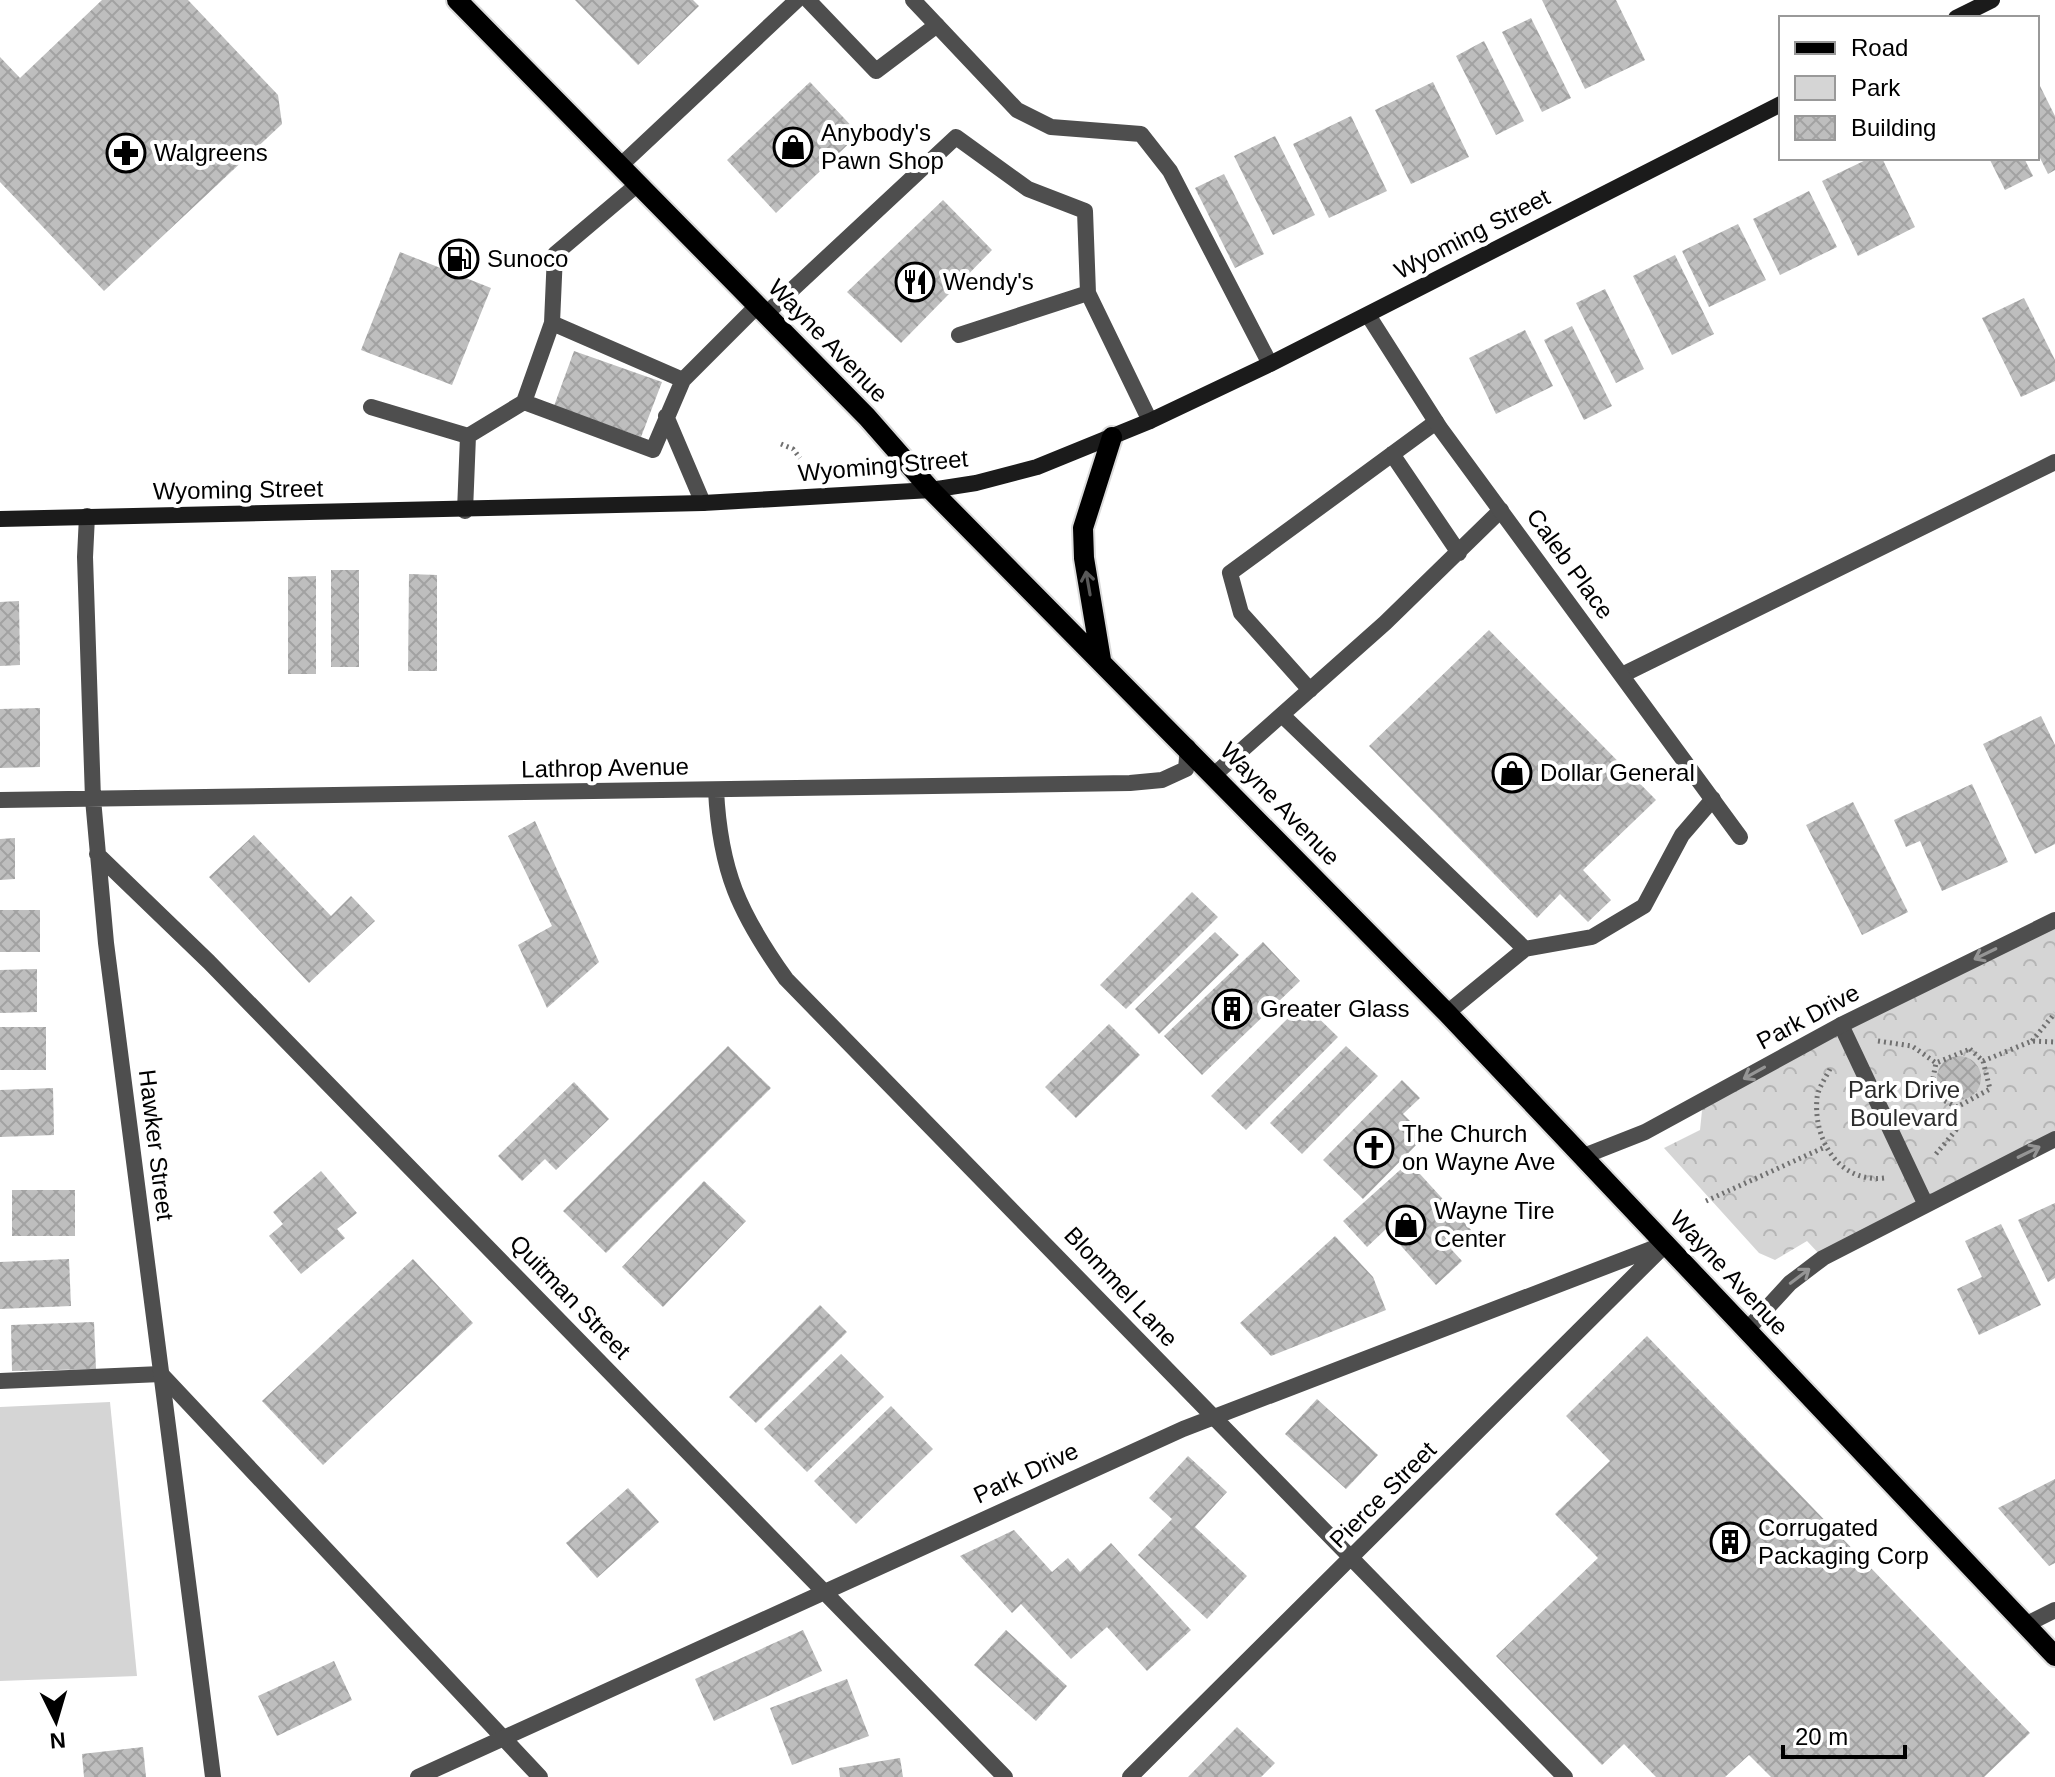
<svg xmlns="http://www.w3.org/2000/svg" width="2055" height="1777" font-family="Arial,sans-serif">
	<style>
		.green { fill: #d5d5d5 }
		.forest { fill: url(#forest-crowns) }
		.building { fill: url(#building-cross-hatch) }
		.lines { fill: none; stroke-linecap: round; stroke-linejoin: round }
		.primary-casing { stroke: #dbdbdb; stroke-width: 24 }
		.path { stroke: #707070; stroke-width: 5; stroke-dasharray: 2 4; stroke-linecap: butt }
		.lane { stroke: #4e4e4e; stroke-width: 16 }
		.street { stroke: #4e4e4e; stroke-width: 16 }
		.secondary { stroke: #1b1b1b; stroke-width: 16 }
		.primary { stroke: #000; stroke-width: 20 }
		.oneway { stroke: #595959 }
		.oneway2 { stroke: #959595 }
		.labels { text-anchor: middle; stroke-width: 8; stroke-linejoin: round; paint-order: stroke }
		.poi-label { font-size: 24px; fill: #000; stroke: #fff; text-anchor: start }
		.street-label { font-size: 24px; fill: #000; stroke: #fff }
		.park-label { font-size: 24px; fill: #2c2c2c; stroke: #fff }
	</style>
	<defs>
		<pattern id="forest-crowns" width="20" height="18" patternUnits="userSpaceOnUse" patternTransform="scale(2)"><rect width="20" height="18" fill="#d5d5d5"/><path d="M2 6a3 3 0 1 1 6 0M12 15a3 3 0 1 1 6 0" fill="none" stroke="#b5b5b5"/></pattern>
		<pattern id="building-cross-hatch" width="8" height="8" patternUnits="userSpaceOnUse" patternTransform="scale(2)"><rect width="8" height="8" fill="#bebebe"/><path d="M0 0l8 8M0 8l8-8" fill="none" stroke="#a2a2a2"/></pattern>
	</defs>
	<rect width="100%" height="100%" fill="#fff"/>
	<path class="green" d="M110,1402l27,274 -137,5v-274z"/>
	<path class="forest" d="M2055,920v219l-232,119 -16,-17 -32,19 -16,-7 -95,-105 36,-18 3,-29z"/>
	<path class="building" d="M102,0h86l90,95 4,29 -178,167 -104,-109v-125l20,21z
		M575,0h118l6,6 -61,59z
		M1542,0h74l29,60 -60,29z
		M1531,18l40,80 -29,14 -40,-80z
		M1484,41l40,80 -28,14 -40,-79z
		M2037,80l18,36v54l-7,4 -11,-22z
		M810,82l49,52 -83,79 -49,-53z
		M1433,82l36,75 -58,27 -36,-74z
		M1351,116l36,75 -58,27 -36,-74z
		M1275,136l40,79 -42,20 -39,-79z
		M1870,158h12l33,69 -57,29 -36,-75z
		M1989,158h35l9,18 -28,14z
		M1224,174l40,80 -29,14 -40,-80z
		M1809,191l28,56 -57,28 -27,-56z
		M943,200l49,50 -91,93 -54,-51z
		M1738,224l28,56 -57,27 -27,-56z
		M400,252l91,36 -39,97 -91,-35z
		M1675,255l39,79 -42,21 -39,-79z
		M1605,289l39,80 -28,14 -40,-80z
		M2024,298l31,62v21l-34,16 -39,-79z
		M1572,326l40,80 -28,14 -40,-80z
		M1525,330l28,56 -57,28 -27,-56z
		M574,351l88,31 -21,55 -87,-31z
		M331,570h28v97h-28z
		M409,574l28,1v96h-29z
		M316,576v98h-28v-97z
		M19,601l1,64 -20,1v-64z
		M1489,630l167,170 -73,70 28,30 -23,22 -28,-28 -23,24 -168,-172z
		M40,708v59l-40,1v-59z
		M2041,716l14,29v99l-20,10 -52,-110z
		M1972,784l36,78 -66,29 -22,-50 -14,6 -12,-27z
		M1853,802l55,110 -46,23 -56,-110z
		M535,821l64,141 -52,46 -29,-63 34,-19 -44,-90z
		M254,835l77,81 20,-20 24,25 -66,62 -100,-106z
		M15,838v41l-15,1v-41z
		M1192,892l26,25 -92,92 -26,-24z
		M0,910h40v42h-40z
		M1215,932l24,23 -80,79 -24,-25z
		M1263,942l37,39 -98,94 -38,-39z
		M37,969v43l-37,1v-43z
		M1303,1003l35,34 -92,93 -35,-34z
		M1109,1024l31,31 -64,63 -31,-31z
		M0,1027h46v43h-46z
		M728,1046l43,42 -165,165 -43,-42z
		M1346,1046l32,30 -76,78 -32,-31z
		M1937 1078a22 22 0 1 1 44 0a22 22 0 1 1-44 0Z
		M1402,1080l18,18 -17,16 22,22 -62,63 -40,-39z
		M574,1082l35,37 -53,51 -11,-11 -23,22 -24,-25z
		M53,1088l1,47 -54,2v-47z
		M1409,1162l63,69 -21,18 11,12 -26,24 -50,-56 -19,18 -24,-26z
		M321,1171l36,42 -20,16 8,9 -44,36 -32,-38 14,-12 -10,-12z
		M704,1181l42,40 -83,86 -41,-40z
		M12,1190h63v46h-63z
		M2055,1203v75l-7,4 -30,-62z
		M2001,1224l40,81 -62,30 -22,-46 25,-12 -17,-36z
		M1335,1236l38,41 13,33 -115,46 -31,-33z
		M69,1259l2,47 -71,3v-47z
		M413,1259l60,64 -150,142 -61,-64z
		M820,1305l27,27 -91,91 -27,-26z
		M94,1322l2,47 -84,2 -1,-46z
		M1647,1336l383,397 -46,44h-213l-22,-22 -24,22h-69l-32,-33 -22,21 -106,-109 102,-98 -43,-44 55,-53 -44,-45z
		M841,1354l43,43 -77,75 -43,-43z
		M1317,1399l61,56 -32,34 -61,-55z
		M891,1406l42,43 -77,75 -42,-43z
		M1188,1456l39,36 -32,35 52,49 -40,43 -69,-64 34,-36 -23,-21z
		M2055,1479v84l-6,3 -51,-58z
		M628,1488l31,34 -62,56 -31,-35z
		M1014,1530l38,42 16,-14 12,14 31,-29 80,87 -44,41 -40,-44 -36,32 -50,-55 -9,9 -52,-57z
		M803,1630l19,41 -108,50 -19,-42z
		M1006,1630l61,56 -31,35 -62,-56z
		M334,1661l18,39 -75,36 -19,-40z
		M847,1679l22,57 -77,29 -22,-57z
		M1237,1727l38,36 -14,14h-73z
		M143,1747l3,30h-62l-2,-23z
		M900,1758l3,19h-63l-1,-9z"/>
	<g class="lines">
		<defs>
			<path id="primary" d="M457,0l410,417 64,73 516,523 608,643
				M1101,660l-17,-102 -1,-30 29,-91"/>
		</defs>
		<use href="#primary" class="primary-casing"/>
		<path class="path" d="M781,444l12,5 7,9
			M1878,1041l34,5 24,17
			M2032,1041l23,-28
			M1970,1049l13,12 7,28 -33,18 -20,-10 -5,-14 4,-20z
			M1983,1061l49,-20 23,1
			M1830,1069c-4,8 -12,19 -13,29 -4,42 22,85 67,80
			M1936,1154l20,-24 1,-23
			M1706,1201l119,-54"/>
		<path class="lane" d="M808,0l68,71 61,-46
			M913,0l104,110 34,17 90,7 29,37 100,193
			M766,314l190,-177 72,52 57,22 3,82 62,128
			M552,323l131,57
			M959,335l129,-42
			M524,402l129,48 30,-70 74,-74
			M371,407l97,29
			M666,416l37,87
			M1392,454l67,99
			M465,511l3,-75 56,-34 28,-79 3,-69 83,-70
			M1622,675l433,-213
			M1310,690l-69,-77 -11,-40 206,-151
			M1282,715l243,234 -78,64
			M1215,774l170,-151 116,-113
			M1525,949l67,-12 52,-31 38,-71 31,-36
			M1841,1025l84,178
			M0,1381l161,-7 379,403"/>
		<path class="street" d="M620,166l177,-166
			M1368,315l72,113 300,409
			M87,516l-2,41 8,242 13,144 107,834
			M716,790c4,81 23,123 70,189l779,798
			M0,800l1130,-17 32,-3 24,-11 2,-22
			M97,854l112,108 796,815
			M1584,1156l61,-24 196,-107 214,-105
			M1746,1331l44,-48 33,-25 232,-119
			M2025,1625l30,-15
			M418,1777l765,-348 484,-186
			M1130,1777l533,-530"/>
		<path class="secondary" d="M1956,18l36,-18
			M0,519l703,-16 228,-13 45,-7 61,-16 113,-46 120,-57 511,-260"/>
		<use href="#primary" class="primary"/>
	</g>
	<defs><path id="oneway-shaft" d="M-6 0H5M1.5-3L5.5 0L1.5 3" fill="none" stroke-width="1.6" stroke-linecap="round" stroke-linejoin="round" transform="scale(2)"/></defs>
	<use class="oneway" href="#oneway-shaft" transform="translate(1088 583) rotate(-100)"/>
	<g class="oneway2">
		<use href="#oneway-shaft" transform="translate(1985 954) rotate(154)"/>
		<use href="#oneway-shaft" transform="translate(1754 1073) rotate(151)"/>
		<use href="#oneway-shaft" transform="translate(2029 1152) rotate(-26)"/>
		<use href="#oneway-shaft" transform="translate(1800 1276) rotate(-37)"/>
	</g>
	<defs>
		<symbol id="shop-ring" viewBox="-11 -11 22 22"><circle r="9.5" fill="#fff" stroke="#000" stroke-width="1.5"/><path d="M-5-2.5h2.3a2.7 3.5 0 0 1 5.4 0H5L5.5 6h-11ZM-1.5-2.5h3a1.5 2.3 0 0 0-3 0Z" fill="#000"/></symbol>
		<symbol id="pharmacy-ring" viewBox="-11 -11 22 22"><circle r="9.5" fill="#fff" stroke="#000" stroke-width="1.5"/><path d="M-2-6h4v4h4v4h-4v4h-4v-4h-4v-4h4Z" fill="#000"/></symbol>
		<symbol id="fuel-ring" viewBox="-11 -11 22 22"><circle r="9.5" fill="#fff" stroke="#000" stroke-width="1.5"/><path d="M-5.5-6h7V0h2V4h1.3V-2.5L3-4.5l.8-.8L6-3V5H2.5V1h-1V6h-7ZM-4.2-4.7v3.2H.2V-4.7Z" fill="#000"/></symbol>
		<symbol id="restaurant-ring" viewBox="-11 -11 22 22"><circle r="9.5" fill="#fff" stroke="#000" stroke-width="1.5"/><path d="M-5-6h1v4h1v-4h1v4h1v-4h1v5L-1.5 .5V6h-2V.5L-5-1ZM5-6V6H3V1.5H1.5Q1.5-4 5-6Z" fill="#000"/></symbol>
		<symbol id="building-ring" viewBox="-11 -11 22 22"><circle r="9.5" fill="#fff" stroke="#000" stroke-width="1.5"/><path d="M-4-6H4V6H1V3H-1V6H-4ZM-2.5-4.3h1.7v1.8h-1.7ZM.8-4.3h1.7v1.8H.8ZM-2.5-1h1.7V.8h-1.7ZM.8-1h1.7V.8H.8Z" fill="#000"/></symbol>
		<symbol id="church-ring" viewBox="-11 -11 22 22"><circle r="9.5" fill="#fff" stroke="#000" stroke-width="1.5"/><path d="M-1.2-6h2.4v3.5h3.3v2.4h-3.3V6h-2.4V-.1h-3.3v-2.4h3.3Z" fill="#000"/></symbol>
	</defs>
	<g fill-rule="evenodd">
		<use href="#shop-ring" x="771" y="125" width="44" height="44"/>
		<use href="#pharmacy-ring" x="104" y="131" width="44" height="44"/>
		<use href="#fuel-ring" x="437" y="237" width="44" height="44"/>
		<use href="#restaurant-ring" x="893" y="260" width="44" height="44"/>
		<use href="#shop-ring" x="1490" y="751" width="44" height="44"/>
		<use href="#building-ring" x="1210" y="987" width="44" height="44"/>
		<use href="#church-ring" x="1352" y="1126" width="44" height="44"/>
		<use href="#shop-ring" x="1384" y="1203" width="44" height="44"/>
		<use href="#building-ring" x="1708" y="1520" width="44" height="44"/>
	</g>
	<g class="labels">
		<g class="poi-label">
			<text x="821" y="141">Anybody's<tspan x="821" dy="28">Pawn Shop</tspan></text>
			<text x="154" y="161">Walgreens</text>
			<text x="487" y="267">Sunoco</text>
			<text x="943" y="290">Wendy's</text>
			<text x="1540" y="781">Dollar General</text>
			<text x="1260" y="1017">Greater Glass</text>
			<text x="1402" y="1142">The Church<tspan x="1402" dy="28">on Wayne Ave</tspan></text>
			<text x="1434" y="1219">Wayne Tire<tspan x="1434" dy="28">Center</tspan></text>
			<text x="1758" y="1536">Corrugated<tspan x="1758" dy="28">Packaging Corp</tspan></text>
		</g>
		<g class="street-label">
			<text transform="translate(1472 234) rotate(-27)" y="8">Wyoming Street</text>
			<text transform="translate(828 341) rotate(46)" y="8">Wayne Avenue</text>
			<text transform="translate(883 466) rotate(-5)" y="8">Wyoming Street</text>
			<text transform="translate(238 490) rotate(-1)" y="8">Wyoming Street</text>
			<text transform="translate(1570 564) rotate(54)" y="8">Caleb Place</text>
			<text transform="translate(605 768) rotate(-1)" y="8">Lathrop Avenue</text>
			<text transform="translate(1280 804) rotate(46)" y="8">Wayne Avenue</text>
			<text transform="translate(1808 1017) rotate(-28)" y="8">Park Drive</text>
			<text transform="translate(156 1145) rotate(83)" y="8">Hawker Street</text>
			<text transform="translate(1729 1273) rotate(47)" y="8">Wayne Avenue</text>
			<text transform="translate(1121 1287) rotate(47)" y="8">Blommel Lane</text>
			<text transform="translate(570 1297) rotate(46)" y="8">Quitman Street</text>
			<text transform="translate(1026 1473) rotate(-25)" y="8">Park Drive</text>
			<text transform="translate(1383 1495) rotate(-45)" y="8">Pierce Street</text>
		</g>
		<g class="park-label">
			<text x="1904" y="1098">Park Drive<tspan x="1904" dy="28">Boulevard</tspan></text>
		</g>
	</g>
	<rect x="1779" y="16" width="260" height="144" fill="#ffffff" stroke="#999999" stroke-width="2"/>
	<rect x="1795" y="42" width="40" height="12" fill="#000000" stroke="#999999" stroke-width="2"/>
	<text x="1851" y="56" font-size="24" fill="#000000">Road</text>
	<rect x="1795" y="76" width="40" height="24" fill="#d5d5d5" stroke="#999999" stroke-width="2"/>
	<text x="1851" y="96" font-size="24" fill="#000000">Park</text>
	<rect x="1795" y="116" width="40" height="24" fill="url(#building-cross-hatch)" stroke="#999999" stroke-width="2"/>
	<text x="1851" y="136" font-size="24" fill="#000000">Building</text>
	<g transform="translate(56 1721) rotate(175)" stroke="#ffffff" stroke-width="6" paint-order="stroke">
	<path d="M0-6L14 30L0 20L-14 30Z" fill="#000000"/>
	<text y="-12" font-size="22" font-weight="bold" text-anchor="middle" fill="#000000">N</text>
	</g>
	<path d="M1783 1745v12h122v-12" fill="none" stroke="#000000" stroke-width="4"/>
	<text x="1795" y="1745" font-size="24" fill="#000000" stroke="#ffffff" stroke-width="6" paint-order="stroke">20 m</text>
</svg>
